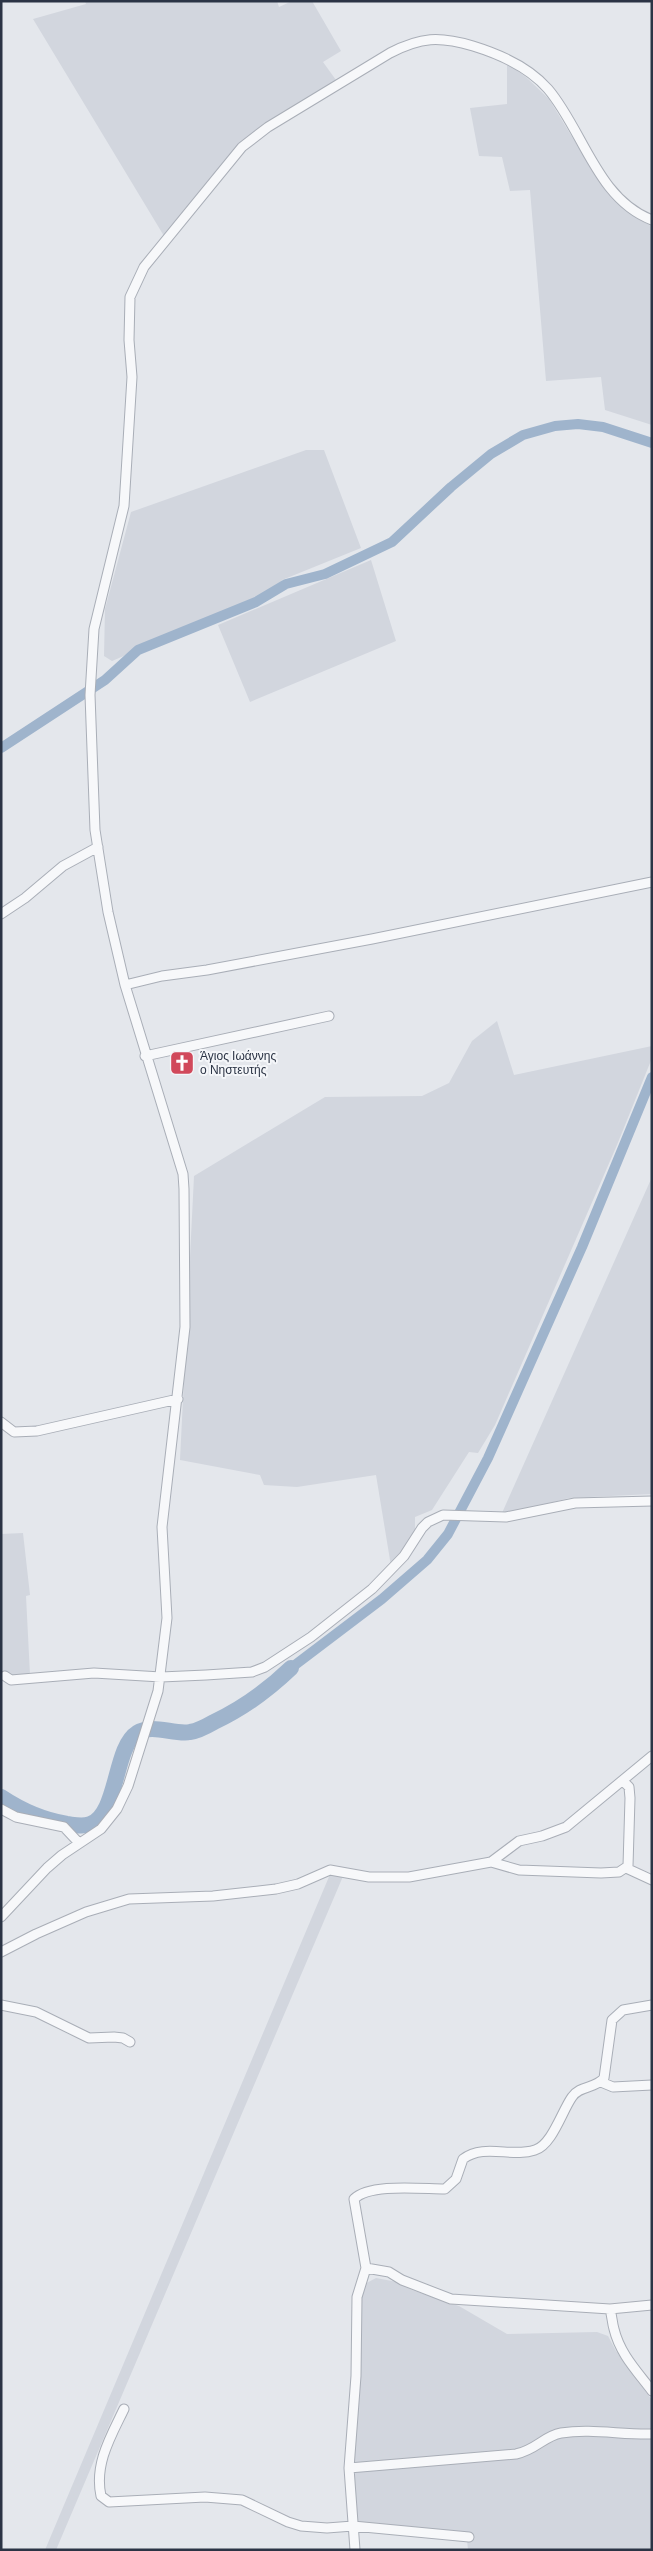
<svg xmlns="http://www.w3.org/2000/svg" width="653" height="2551" font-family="'PT Sans',sans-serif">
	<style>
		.built { fill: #d2d6de }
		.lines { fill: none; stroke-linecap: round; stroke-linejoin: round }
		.canal { stroke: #9fb4cc; stroke-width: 10 }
		.river { stroke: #9fb4cc; stroke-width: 16 }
		.minor-casing { stroke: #a9aeb7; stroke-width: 11 }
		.minor { stroke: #f7f8fa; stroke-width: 9 }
		.labels { text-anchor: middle; stroke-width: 4; stroke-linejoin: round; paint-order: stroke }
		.poi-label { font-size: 12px; fill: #2b3445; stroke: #f4f6f9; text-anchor: start }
	</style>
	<rect width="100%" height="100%" fill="#e4e7ec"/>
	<path class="built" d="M85,1h192l2,6 13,-6h20l29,50 -18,11 13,18 -75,47 -24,22 -73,87 -131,-217 53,-15z
		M507,63l20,15 22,21 48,79 27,31 28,18v198l-47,-15 -4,-33 -55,4 -16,-191 -20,1 -8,-34 -23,-1 -9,-48 37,-4z
		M306,450h18l37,98 -79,32 -2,7 -23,12 -145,62 -8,-5 1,-47 26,-97z
		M371,560l25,81 -146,61 -32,-77z
		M497,1021l17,54 138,-29v12l-35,87 -122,280 -17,28 -9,-1 -37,58 -17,7v16l-24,33 -15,-91 -79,12 -33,-2 -4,-10 -80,-15 14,-284 131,-79 97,-1 27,-13 23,-42z
		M652,1177v317l-83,4 -50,13 -17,2z
		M23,1533l7,62 -4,1 4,79 -29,2v-143z
		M331,1872l13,2 -288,676h-11z
		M376,2278l21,4 15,8 47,16 48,28 90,-2 11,4 8,15 36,49v150h-184l-1,-10 -111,-17 -3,-61 8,-176z"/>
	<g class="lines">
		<path class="canal" d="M1,748l104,-68 33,-30 118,-48 30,-18 39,-10 67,-32 59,-55 40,-33 32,-19 32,-9 23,-2 25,3 49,16
			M291,1668l91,-69 45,-39 21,-26 40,-76 94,-211 70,-170"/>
		<path class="river" d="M1,1797c21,14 41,23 66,27 8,1 16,3 23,0 28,-9 24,-77 47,-91 15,-10 37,2 53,-1 8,-1 17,-6 24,-10 30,-14 53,-31 77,-54"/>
		<defs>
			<path id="minor" d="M1,914l24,-16 38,-32 35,-19
				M125,985l37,-9 45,-6 165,-31 280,-57
				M145,1056l184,-40
				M1,1422l13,10 23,-1 141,-32
				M5,1676l6,4 83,-7 67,4 45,-2 46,-3 13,-5 46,-30 61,-48 32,-33 18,-28 6,-6 15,-7 63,2 69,-14 77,-2
				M1,1809l15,8 48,10 15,16
				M491,1862l28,8 82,3 18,-1 9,-6 2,-68 -1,-11 -6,-6
				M626,1868l26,12
				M1,1917l46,-49 15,-13 39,-26 16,-20 11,-23 30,-95 9,-73 -5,-91 23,-200 -1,-138 -1,-15 -58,-189 -17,-73 -13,-82 -5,-135 4,-66 30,-123 8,-129 -3,-37 1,-43 14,-30 98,-120 26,-20 122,-74c31,-16 49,-17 83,-7 26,8 56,21 75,43 35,41 49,110 104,131
				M1,1952l35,-18 50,-22 43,-13 84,-3 63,-7 22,-5 32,-14 39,7h40l82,-15 28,-21 23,-5 24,-9 86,-71
				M1,2005l35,7 53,26 25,-1 9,1 7,4
				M601,2082l12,5 39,-2
				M366,2268l23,4 13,8 49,19 159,10c2,7 2,13 4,20 6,25 23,42 38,62
				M610,2309l42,-4
				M124,2409c-13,27 -30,55 -23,87l8,6 96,-5 37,3 46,22 13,4 26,2 26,-2 116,11
				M349,2468l167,-14c20,-4 28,-18 45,-21 30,-5 61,2 91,1
				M355,2550l-6,-82 7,-92 1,-79 9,-29 -12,-69c16,-16 68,-10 91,-10l11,-10 7,-20c21,-16 49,-1 72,-9 17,-5 27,-39 37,-53 8,-12 23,-8 32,-19l8,-58 11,-10 29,-5"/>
		</defs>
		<use href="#minor" class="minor-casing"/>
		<use href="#minor" class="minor"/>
	</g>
	<defs>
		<symbol id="church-square" viewBox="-11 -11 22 22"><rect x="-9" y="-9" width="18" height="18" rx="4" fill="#d1495b" stroke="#f4f6f9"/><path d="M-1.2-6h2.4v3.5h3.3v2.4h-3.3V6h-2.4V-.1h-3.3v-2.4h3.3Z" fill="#fff"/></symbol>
	</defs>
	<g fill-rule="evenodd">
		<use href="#church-square" x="168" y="1049" width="28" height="28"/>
	</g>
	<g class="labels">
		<g class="poi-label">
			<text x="200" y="1060">Άγιος Ιωάννης<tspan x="200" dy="14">ο Νηστευτής</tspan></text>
		</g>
	</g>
	<rect width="653" height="2551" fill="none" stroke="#2b3445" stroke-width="5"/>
</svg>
